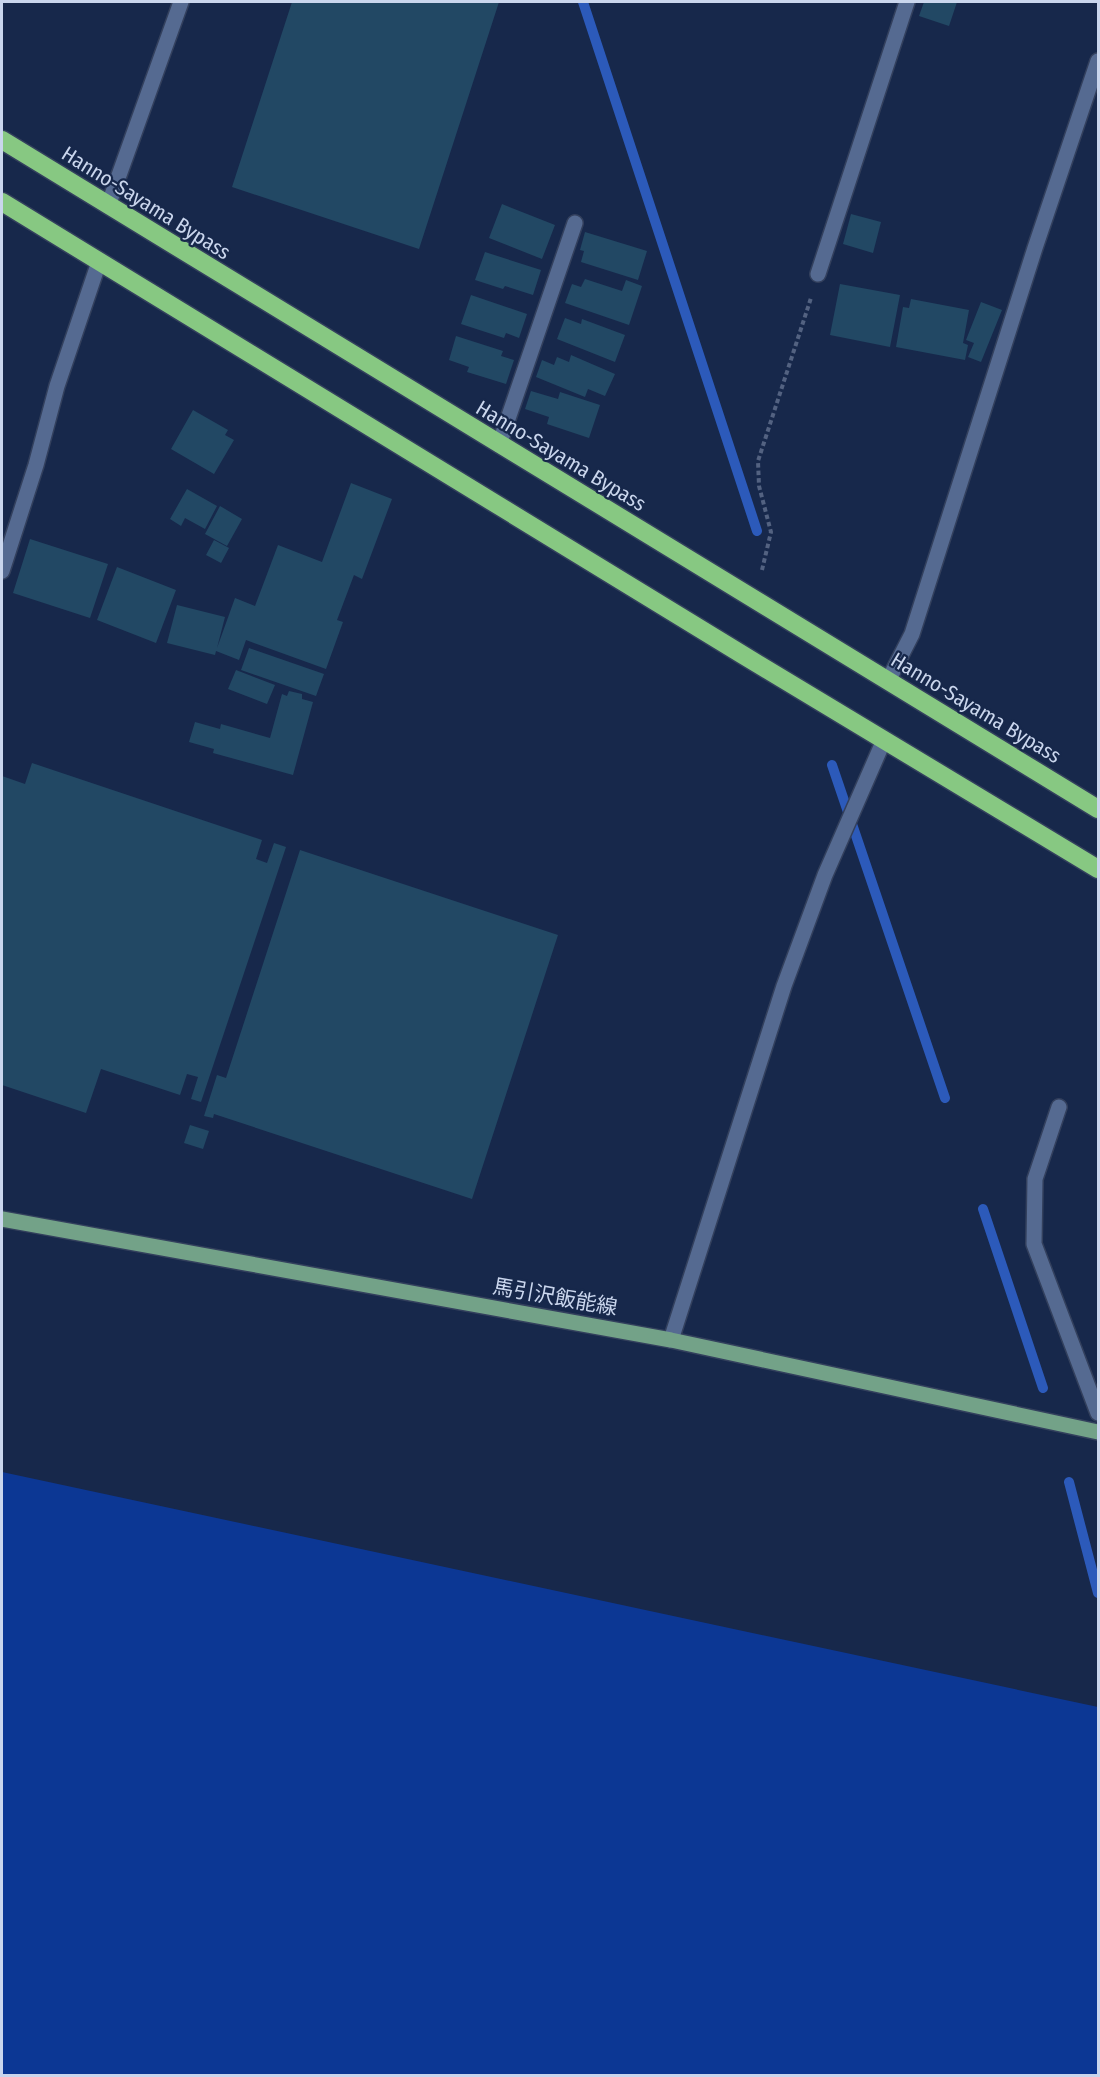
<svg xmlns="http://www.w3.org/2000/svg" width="1100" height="2077" font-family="'Fira Sans Condensed','Noto Sans JP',sans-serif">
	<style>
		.green { fill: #0c3794 }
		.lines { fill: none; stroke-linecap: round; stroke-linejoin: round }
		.stream { stroke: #2c5aba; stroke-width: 10 }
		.building { fill: #224864 }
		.minor-casing { stroke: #33405d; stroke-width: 18 }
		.major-casing { stroke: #33405d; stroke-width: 18 }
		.highway-casing { stroke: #33405d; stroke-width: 21 }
		.path { stroke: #536281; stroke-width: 4; stroke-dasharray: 4.5 3; stroke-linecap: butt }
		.minor { stroke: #556a91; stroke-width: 15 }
		.major { stroke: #73a288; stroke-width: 15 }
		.highway { stroke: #87c882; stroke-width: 18 }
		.labels { text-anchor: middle; stroke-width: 4.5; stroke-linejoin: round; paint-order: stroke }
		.street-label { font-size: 21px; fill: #cad6ed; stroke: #17284b }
	</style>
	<rect width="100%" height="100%" fill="#17284b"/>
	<path class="green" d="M2,1472l1096,235v368h-1096z"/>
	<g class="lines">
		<path class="stream" d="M583,2l174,529
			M832,765l113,333
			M983,1209l60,179
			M1069,1482l29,111"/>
	</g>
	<path class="building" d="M292,2h207l-80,247 -187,-62z
		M924,2h33l-8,24 -30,-10z
		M502,204l53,21 -13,34 -53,-21z
		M851,214l30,8 -8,31 -30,-9z
		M585,232l62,19 -9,29 -57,-18 3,-11 -4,-1z
		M485,252l56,18 -8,25 -28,-9 -2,3 -28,-9z
		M585,279l37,12 4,-11 16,6 -13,39 -64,-22 7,-19 9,3z
		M840,284l60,11 -10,52 -60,-12z
		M471,295l56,19 -8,24 -13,-5 -2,5 -43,-14z
		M911,299l58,11 -6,33 5,2 -3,15 -69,-13 7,-40 6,1z
		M981,302l21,8 -21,52 -13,-5 6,-14 -8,-3z
		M565,318l16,6 1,-5 43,16 -10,27 -58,-23z
		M456,336l47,15 -2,5 13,4 -8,24 -39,-12 2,-5 -20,-7z
		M571,355l44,19 -10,22 -17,-7 -3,8 -49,-20 6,-17 12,5 3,-8 12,5z
		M531,391l27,8 2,-7 40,13 -11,33 -42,-14 2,-7 -24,-8z
		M193,410l35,20 -3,5 9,5 -20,34 -43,-25z
		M351,483l41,16 -30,80 -8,-4 -17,45 6,2 -17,47 -80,-29 -7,20 -23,-9 -1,4 -48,-12 10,-38 48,12 -8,31 18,-50 20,8 23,-61 44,17z
		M187,489l30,17 -12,23 -20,-11 -4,8 -11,-7z
		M220,506l22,13 -15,27 -22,-12z
		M30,539l78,25 -18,54 -77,-25z
		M214,540l15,8 -8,15 -15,-8z
		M117,567l59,23 -20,53 -59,-23z
		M249,648l75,26 -8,22 -75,-26z
		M236,670l39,15 -8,19 -39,-15z
		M289,691l13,3v5l11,3 -20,73 -80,-22 1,-4 -25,-7 6,-20 25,7 1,-5 49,14 12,-44 5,2z
		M32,763l230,77 -6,19 11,4 7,-20 12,4 -85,255 -10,-3 7,-22 -11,-3 -7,21 -79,-26 -15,44 -84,-28v-309l23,8z
		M300,850l258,85 -86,264 -258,-85 -1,4 -9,-2 13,-41 9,3z
		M190,1125l19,6 -6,18 -19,-6z"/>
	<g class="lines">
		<defs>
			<path id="minor" d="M108,206l73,-204
				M818,274l89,-272
				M499,445l76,-222
				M2,571l34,-106 21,-79 42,-124
				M888,681l24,-47 123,-386 63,-187
				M1059,1107l-24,72 -1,65 64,169
				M671,1340l113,-354 41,-111 59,-135"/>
			<path id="major" d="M2,1219l669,121 427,92"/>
			<path id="highway" d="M2,140l1096,669
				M2,202l741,453 355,214"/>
		</defs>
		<use href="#minor" class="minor-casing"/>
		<use href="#major" class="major-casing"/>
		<use href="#highway" class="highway-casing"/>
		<path class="path" d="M762,570l9,-38 -12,-46 -1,-25 53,-163"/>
		<use href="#minor" class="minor"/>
		<use href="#major" class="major"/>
		<use href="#highway" class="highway"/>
	</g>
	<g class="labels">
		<g class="street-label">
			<text transform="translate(146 203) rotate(32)" y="7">Hanno-Sayama Bypass</text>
			<text transform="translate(561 456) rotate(31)" y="7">Hanno-Sayama Bypass</text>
			<text transform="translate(976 708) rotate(31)" y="7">Hanno-Sayama Bypass</text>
			<text transform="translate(555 1297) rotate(10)" y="7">馬引沢飯能線</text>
		</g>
	</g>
	<rect width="1100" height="2077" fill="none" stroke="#cad6ed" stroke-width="6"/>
</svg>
